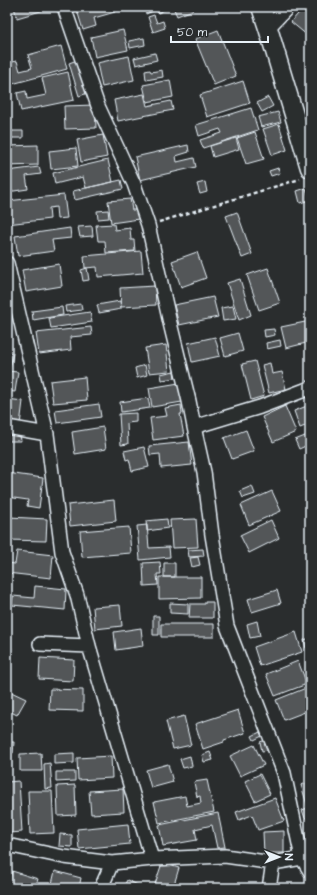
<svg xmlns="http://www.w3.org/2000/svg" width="317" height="895" font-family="'Architects Daughter',sans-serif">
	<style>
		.building { fill: #535759; stroke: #e8f1f8 }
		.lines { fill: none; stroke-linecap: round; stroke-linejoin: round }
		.lane-casing { stroke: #e8f1f8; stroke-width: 9 }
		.street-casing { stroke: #e8f1f8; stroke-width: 16 }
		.secondary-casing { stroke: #e8f1f8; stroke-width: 21 }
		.path { stroke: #e8f1f8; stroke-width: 2.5; stroke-dasharray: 4 3; stroke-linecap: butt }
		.lane { stroke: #2a2d2e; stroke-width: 6 }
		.street { stroke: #2a2d2e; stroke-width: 13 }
		.secondary { stroke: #2a2d2e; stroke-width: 18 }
	</style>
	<rect width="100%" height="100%" fill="#2a2d2e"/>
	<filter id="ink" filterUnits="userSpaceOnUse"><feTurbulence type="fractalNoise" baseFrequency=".025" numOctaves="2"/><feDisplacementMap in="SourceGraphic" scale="8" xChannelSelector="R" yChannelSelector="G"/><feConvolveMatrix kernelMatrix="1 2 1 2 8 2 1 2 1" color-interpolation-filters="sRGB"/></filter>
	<g filter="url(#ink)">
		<path class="building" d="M14,7h37v1l-34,10z
			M76,7h38l1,5 -21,6 2,8 -13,4z
			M144,7h25v1l-11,5 -2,-3 -10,4z
			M173,7h21l-2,1 1,2 -16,6z
			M304,7h6v27l-2,2 -17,-14z
			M154,15l3,8 6,-2 2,7 -12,4 -5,-15z
			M123,30l5,20 -33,7 -4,-20z
			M218,30l18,46 -22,9 -19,-46z
			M144,38l1,7 -15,3 -1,-7z
			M61,46l6,23 -55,15 -5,-21 10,-2 3,10 12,-3 -4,-13z
			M155,53l2,7 -21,5 -2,-7z
			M129,56l5,24 -32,7 -5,-24z
			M77,60l11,33 -9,3 -10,-33z
			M150,70l1,2 11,-2 1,7 -17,3 -1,-9z
			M68,72l6,28 -53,11 -4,-18 9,-2 1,8 19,-4 -4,-17z
			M170,80l3,17 -26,5 -4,-17z
			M243,81l7,22 -43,14 -7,-22z
			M144,94l3,12 24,-5 2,9 -55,11 -4,-21z
			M268,97l5,9 -11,6 -5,-9z
			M95,105l1,23 -31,1 -1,-23z
			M251,108l7,22 -55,18 -3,-8 22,-7 -2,-4 -21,7 -3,-11z
			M278,112l3,10 -20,5 -3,-10z
			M279,124l8,26 -15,5 -9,-26z
			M11,131h12v7h-12z
			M255,132l9,27 -18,5 -9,-26z
			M103,135l4,22 -26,5 -4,-22z
			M236,138l3,11 -26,8 -3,-11z
			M38,145v20l-31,1v-20z
			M188,145l1,7 -13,4 1,6 17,-4 2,9 -56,13 -5,-23z
			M76,148l2,18 -27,3 -2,-18z
			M108,160l5,22 -27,6 -3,-11 -28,7 -2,-11z
			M39,167l2,7 -15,2 2,13 -21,3v-21z
			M278,168l2,5 -9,3 -2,-5z
			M121,180l2,9 -48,11 -2,-9z
			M205,182l2,10 -7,2 -3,-10z
			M306,188l4,12 -10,3 -3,-12z
			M64,195l3,23 -10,1 -1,-12 -7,1 1,11 -43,5v-23z
			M130,199l2,11h6l1,9 -28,4 -3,-22z
			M108,210l1,8 -11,1 -1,-8z
			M237,212l15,42 -10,4 -16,-42z
			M310,223v14l-4,-13z
			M114,224l1,6 15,-2 1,12h3l1,11 -29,2 -1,-12h-7l-2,-16z
			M92,226l1,10 -13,1 -2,-10z
			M70,228l1,10 -19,2 2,11 -36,5 -3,-20z
			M141,251l2,22 -45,4 -1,-10 -12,1 -1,-12z
			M197,252l9,26 -25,9 -9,-26z
			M59,264l3,22 -36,6 -4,-22z
			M87,268l2,12 -6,1 -2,-11z
			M268,268l12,35 -21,7 -12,-35z
			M240,279l11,36 -12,5 -12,-37z
			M155,286l1,19 -35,2 -1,-19z
			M213,297l5,20 -39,8 -5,-20z
			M120,301l1,8 -22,4 -2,-8z
			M81,304l1,6 -16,2 -1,-6z
			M233,306l3,13 -13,2 -2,-13z
			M62,307l1,8 -30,5 -1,-9z
			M90,312l2,10 -41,6 -2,-10z
			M310,321v21l-24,6 -5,-21z
			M91,327l1,8 -22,2 1,13 -32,4 -3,-21z
			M274,329l1,6 -10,2 -1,-7z
			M238,333l5,18 -18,5 -5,-18z
			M215,337l5,19 -28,6 -4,-19z
			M280,340l1,6 -14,3 -1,-6z
			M166,345l3,26 -20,2 -4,-25z
			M7,352l6,1 -3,17h-3z
			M255,361l9,35 -13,4 -9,-36z
			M270,363l2,11 10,-2 4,17 -17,4 -7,-28z
			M145,365l2,10 -10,3 -2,-10z
			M7,371l11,1 -3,20 -8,-1z
			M174,371l1,7 -13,2 -1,-6z
			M85,377l2,23 -34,3 -3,-22z
			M179,383l3,19 -30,5 -3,-19z
			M148,398l2,10 -29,4 -1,-10z
			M7,399l16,2 -3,24 -13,-1z
			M99,404l2,13 -44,6 -2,-13z
			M181,405l1,9h-2l4,22 -31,4 -3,-22 17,-2 -2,-8z
			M285,406l11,26 -23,10 -11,-25z
			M307,406l3,8v10l-10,4 -6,-17z
			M136,413v9l-9,1 1,21 -7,1 -2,-31z
			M103,427l3,22 -31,5 -3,-22z
			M246,430l8,21 -22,8 -8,-21z
			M20,434l1,7h-12v-6z
			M310,434v10l-11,5 -4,-9z
			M189,442l3,23 -31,3 -1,-14 -10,1 -1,-9z
			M144,447l5,20 -17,4 -3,-12 -3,1 -2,-9z
			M310,465v11l-3,-10z
			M7,473l36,5 -4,30 -12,-2 1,-6 -21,-3z
			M252,486l3,8 -12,4 -3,-7z
			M272,491l9,20 -32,14 -8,-20z
			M114,500l2,21 -46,5 -2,-21z
			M9,517l38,2 -1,22 -38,-1z
			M167,519l1,9 -21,3 -1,-10z
			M196,519l2,28 -26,1 -2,-28z
			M271,520l8,18 -30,15 -9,-18z
			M147,525l2,23 20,-1 1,10 -30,3 -3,-34z
			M129,527l2,26 -49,4 -2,-26z
			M203,549l1,7 -15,1 -1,-7z
			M17,551l36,4 -2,23 -44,-5v-10l8,1z
			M198,557l2,8 -8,2 -2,-9z
			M160,562l1,12h-4l1,11 -14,1 -1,-23z
			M164,563h11v14h-11z
			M159,577h42v21l-42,1z
			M35,586l31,3 -1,21 -53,-5 1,-9 21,2z
			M277,590l4,13 -29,9 -4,-13z
			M205,602h8v16h-24l1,-14h15z
			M170,603l18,1v10l-18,-1z
			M120,605l2,21 -27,3 -2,-22z
			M153,616h6v19h-6z
			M257,621l3,15 -10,2 -3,-14z
			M161,624h53v13h-53z
			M141,628l2,18 -27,4 -2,-18z
			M296,632l6,20 -42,14 -6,-19z
			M310,638v8l-4,2 -2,-8z
			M7,646l5,2 -5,13z
			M40,658l34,2 -1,21 -34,-2z
			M298,661l9,23 -32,12 -9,-22z
			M310,670v13l-4,-11z
			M306,688l4,9v13l-26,10 -8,-20z
			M50,689l33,1v21l-34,-1z
			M7,690l19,9 -9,16 -10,-5z
			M238,710l7,23 -21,7v2l-21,7 -8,-25z
			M184,716l7,29 -18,4 -7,-28z
			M260,732l2,4 -8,4 -2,-4z
			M266,740l2,10 -6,1 -2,-9z
			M7,742h7l-1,11h-6z
			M254,745l10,20 -24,11 -10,-20z
			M310,747v14l-4,-13z
			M210,752l3,8 -9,2 -2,-7z
			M41,753l1,18h-22v-17z
			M74,753v10l-20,1v-10z
			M111,756l1,22 -34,2 -1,-22z
			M190,756l2,10 -9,2 -3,-9z
			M50,763l2,25 -7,1 -1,-25z
			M168,764l5,18 -22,6 -5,-18z
			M56,772h19v9l-19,1z
			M260,774l10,20 -15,7 -10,-20z
			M207,780l7,32 -55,11 -5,-21 31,-6 2,10 14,-3 -1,-7 -3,1 -3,-15z
			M19,781l3,51 -12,1 -3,-51z
			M310,782v35l-5,1 -3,-8 6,-2 -7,-23z
			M75,785l1,30 -18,1 -1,-30z
			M123,789l1,23 -33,2 -2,-23z
			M28,791h24l2,42 -24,1z
			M275,798l9,23 -26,9 -6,-15 -13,5 -3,-8z
			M218,813l7,34 -8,1 -5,-23 -17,4 2,11 -34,6 -4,-21z
			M128,824l2,20 -51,5 -2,-20z
			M284,831v22h-20l-1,-21z
			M60,834l12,1v12l-13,-1z
			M162,863l17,5 -6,20h-6l-12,-4z
			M12,871l26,8 -3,9h-22l-5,-2z
			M55,871l26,7 -2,10h-28z
			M127,880l17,8h-21z"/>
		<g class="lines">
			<defs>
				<path id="lane" d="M301,132l9,-8"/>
				<path id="street" d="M64,7l34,99 36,78 14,41 22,98 19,78 5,26 10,45 8,63 15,91 57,147 18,85 8,13
					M268,28l20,-21
					M7,263l40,171 15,118 15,43 12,51 63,213
					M7,427l40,7
					M194,427l66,-20 50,-19
					M40,644l49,2
					M7,845l57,12 48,6 40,-4 73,-3 48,7 29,-5
					M101,888l11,-25
					M269,888l4,-25"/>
				<path id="secondary" d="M261,7l7,21 42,140"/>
			</defs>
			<use href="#lane" class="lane-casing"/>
			<use href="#street" class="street-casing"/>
			<use href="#secondary" class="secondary-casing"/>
			<path class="path" d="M159,222l141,-43"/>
			<use href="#lane" class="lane"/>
			<use href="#street" class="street"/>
			<use href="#secondary" class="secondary"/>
		</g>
	</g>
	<rect width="317" height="895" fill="none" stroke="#2a2d2e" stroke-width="24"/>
	<rect x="12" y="12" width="293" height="871" fill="none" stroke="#e8f1f8" stroke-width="1.5" filter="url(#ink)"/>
	<g transform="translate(279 857) rotate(90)" stroke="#2a2d2e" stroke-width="3" paint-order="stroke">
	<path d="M0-3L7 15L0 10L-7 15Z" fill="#e8f1f8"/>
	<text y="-6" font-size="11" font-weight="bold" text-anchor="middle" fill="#e8f1f8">N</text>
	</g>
	<path d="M171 36v6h97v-6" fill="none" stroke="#e8f1f8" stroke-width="2"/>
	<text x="177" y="36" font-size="12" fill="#e8f1f8" stroke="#2a2d2e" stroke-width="3" paint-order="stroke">50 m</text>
</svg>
